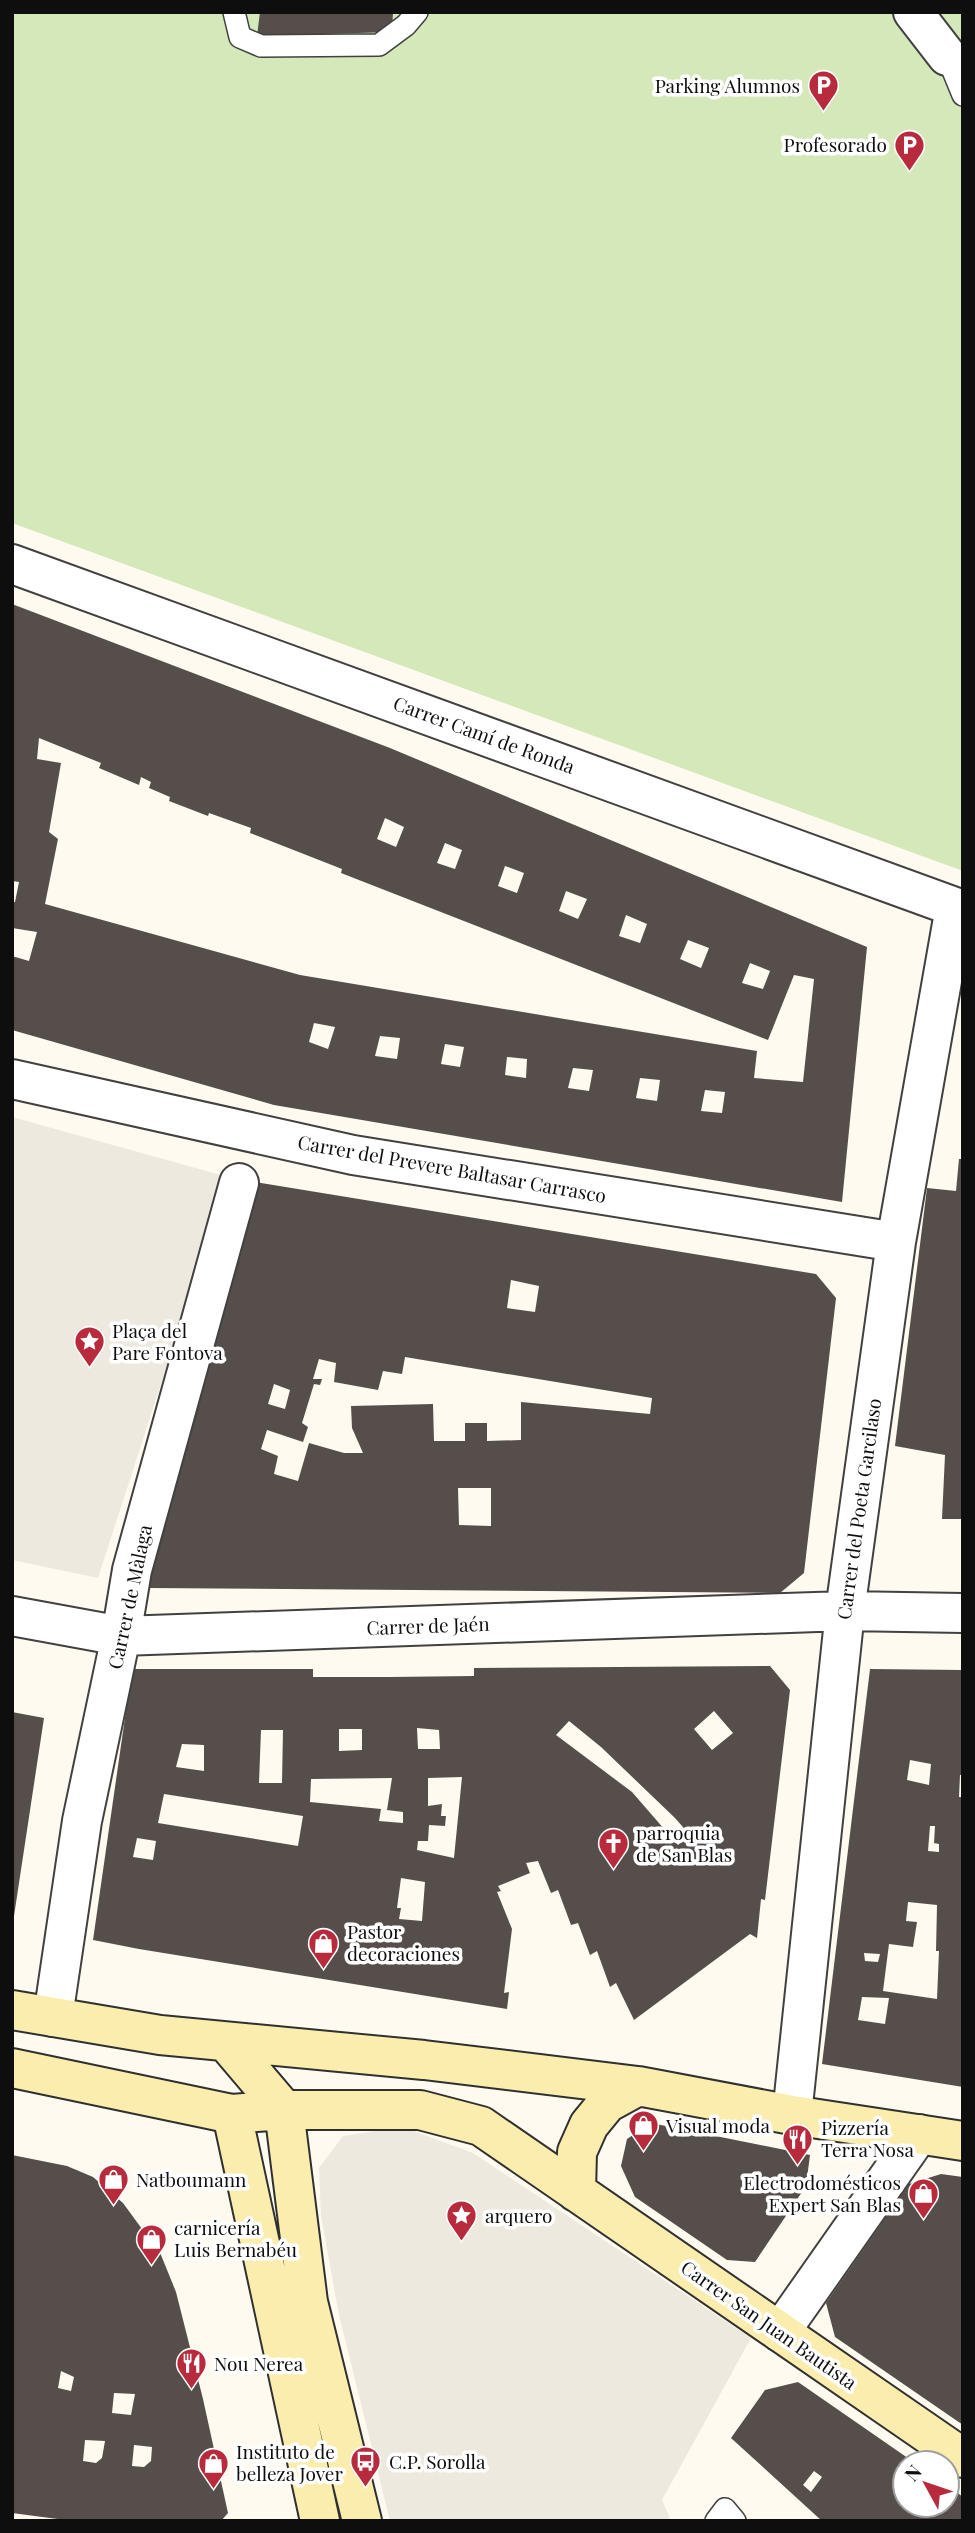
<svg xmlns="http://www.w3.org/2000/svg" width="975" height="2533" font-family="'Playfair Display',serif">
	<style>
		.green { fill: #d5e8ba }
		.plaza { fill: #eee9df }
		.building { fill: #564e4b; fill-rule: evenodd }
		.lines { fill: none; stroke-linecap: round; stroke-linejoin: round }
		.lane-casing { stroke: #414141; stroke-width: 24 }
		.street-casing { stroke: #414141; stroke-width: 42 }
		.secondary-casing { stroke: #303030; stroke-width: 42 }
		.lane { stroke: #fff; stroke-width: 21 }
		.street { stroke: #fff; stroke-width: 38 }
		.secondary { stroke: #fbedad; stroke-width: 38 }
		.labels { text-anchor: middle; stroke-width: 7; stroke-linejoin: round; paint-order: stroke }
		.poi-label { font-size: 19px; fill: #0e0e0e; stroke: #fff; text-anchor: start }
		.street-label { font-size: 19px; fill: #0e0e0e; stroke: #fff }
	</style>
	<rect width="100%" height="100%" fill="#fefaf0"/>
	<path class="green" d="M12,12h951v859l-951,-348z"/>
	<path class="plaza" d="M12,1117l216,60 -130,401 -86,-18z
		M403,2127l70,26 278,185 -89,162 9,21h-281l-51,-206 -18,-99 -2,-48 24,-32z"/>
	<path class="building" d="M260,12h133l-1,20 -135,4z
		M12,604l378,144 477,199 -25,255 -568,-97 -262,-75v-74l17,5 8,-29 -25,-4v-26h3l4,-20 -7,-1zM39,738l62,25 -2,5 40,17 2,-8 10,5 -2,6 21,9 -1,4 39,15 1,-3 42,15 -1,5 92,36 -1,4 427,167 26,-65 20,4 -11,103 -49,-4 3,-27 -457,-76 -255,-71 13,-65 -9,-7 12,-69 -24,-4zM385,818l19,9 -8,20 -19,-8zM445,843l17,7 -7,19 -18,-6zM505,866l19,7 -7,20 -19,-7zM566,891l21,8 -9,20 -19,-8zM626,915l21,9 -7,19 -21,-7zM688,940l21,8 -8,20 -21,-9zM750,963l20,8 -7,18 -21,-6zM314,1023l21,4 -7,22 -19,-7zM380,1036l20,2 -3,21 -22,-3zM445,1044l19,3 -4,20 -19,-3zM507,1057l20,2 -1,19 -21,-3zM573,1068l20,2 -4,21 -21,-3zM640,1078l20,2 -3,21 -21,-3zM705,1090l20,2 -3,21 -21,-2z
		M959,1159h4v360h-21l3,-64 -50,-9 32,-258 29,3z
		M255,1182l561,92 20,24 -32,275 -24,20 -633,-5zM511,1280l28,6 -4,26 -28,-4zM405,1357l247,41 -2,16 -129,-12v38l-34,1v-18h-22v18h-31l-1,-37 -82,2 1,22 11,25h-19l-35,-10 -11,38 -24,-7 4,-18 -17,-7 6,-19 36,12 5,-15 -6,-4 12,-39 6,1 2,-6h-9l6,-20 17,4 -2,19 44,8 5,-19 19,3zM274,1384l16,6 -5,19 -17,-5zM458,1488h33v38l-32,-1z
		M770,1666l20,24 -25,210 -4,-1 -4,39 -7,-4 -116,86 -18,-37 -6,4 -13,-36 -7,4 -12,-32 -7,2 -13,-35 -7,3 -13,-32 -12,2 4,10 -32,13 3,5 -4,1 15,37 -8,64 5,-1 -2,17 -368,-60 -46,-9 39,-271h181v8h77l84,-1v-8zM714,1711l19,22 -21,17 -18,-21zM569,1721l32,26 74,71 14,16 -11,11 -46,-53 -76,-57zM417,1728l22,2 1,19h-22zM339,1729h23v21l-23,1zM261,1730h22l-1,53h-23zM182,1744l22,1v26l-28,-4zM462,1777l-8,81 -37,-8 1,-9h10l1,-16 16,1 1,-10h-5l1,-12 -14,2v-28zM392,1778l-5,32 16,2v11l-24,-2 2,-12 -71,-7 1,-23zM164,1794l139,22 -5,30 -140,-23zM137,1838l19,3 -3,19 -20,-3zM401,1878l24,4 -3,39 -23,-2 2,-11h-4z
		M870,1669l93,1v105h-3l-1,22h4v290l-141,-23zM910,1760l21,4 -2,21 -22,-5zM930,1826h5l-1,17 5,1v8l-11,-1zM908,1902l29,3 -1,46h3l-2,48 -54,-8 6,-47 24,3 4,-25 -11,-1zM864,1953l16,1 -2,8 -13,-1zM862,1997l27,1 -4,26 -27,-4z
		M12,1712l32,6 -30,198 -2,-1z
		M651,2123l159,32 -4,31 -51,76 -28,-2 -92,-63 -14,-31 6,-27z
		M12,2155l55,11 26,11 30,26 38,52 15,37 27,107 25,114 -7,8h-148l-61,-8zM61,2371l13,6 -3,14 -13,-3zM114,2393l21,1 -4,21 -19,-2zM85,2440l20,1 -3,17 -6,5 -13,-2zM134,2445l18,2 -1,14 -7,6 -12,-1z
		M941,2174l22,3v248l-128,-88 -9,-34 83,-119z
		M798,2382l117,81h-10v42h42v-20l16,12v24h-141l-91,-83 34,-48zM814,2471l8,6 -11,15 -8,-7z"/>
	<g class="lines">
		<defs>
			<path id="lane" d="M234,12l6,25 21,9 118,-1 27,-20 11,-13
				M947,56l16,39
				M716,2521l9,-12 10,12"/>
			<path id="street" d="M913,12l34,44
				M12,564l943,343 -59,335 -51,369 -53,504
				M12,1079l341,76 543,87
				M12,1616l109,20 724,-25 118,2
				M53,2017l29,-196 39,-185 11,-66 107,-387
				M780,2332l139,-198"/>
			<path id="secondary" d="M12,2010l148,25 264,25 214,26 154,29 171,26
				M227,2043l57,67 24,192 54,219
				M12,2068l220,46 52,-4h136l61,16 482,332
				M232,2114l88,407
				M576,2192l1,-40 12,-27 18,-22 31,-17"/>
		</defs>
		<use href="#lane" class="lane-casing"/>
		<use href="#street" class="street-casing"/>
		<use href="#secondary" class="secondary-casing"/>
		<use href="#lane" class="lane"/>
		<use href="#street" class="street"/>
		<use href="#secondary" class="secondary"/>
	</g>
	<defs>
		<symbol id="parking-pin" viewBox="-11 -11 22 30"><path d="M0 17L-7.5 6A9.5 9.5 0 1 1 7.5 6Z" fill="#b82b3d" stroke="#fff"/><path d="M-3.5-5.5H1a3.5 3.5 0 0 1 0 7H-1V5.5H-3.5ZM-1-3.4V-.6H.8a1.4 1.4 0 0 0 0-2.8Z" fill="#fff"/></symbol>
		<symbol id="sight-pin" viewBox="-11 -11 22 30"><path d="M0 17L-7.5 6A9.5 9.5 0 1 1 7.5 6Z" fill="#b82b3d" stroke="#fff"/><path d="M0-6L1.8-2.2L6-1.7L2.9 1.2L3.7 5.4L0 3.3L-3.7 5.4L-2.9 1.2L-6-1.7L-1.8-2.2Z" fill="#fff"/></symbol>
		<symbol id="church-pin" viewBox="-11 -11 22 30"><path d="M0 17L-7.5 6A9.5 9.5 0 1 1 7.5 6Z" fill="#b82b3d" stroke="#fff"/><path d="M-1.2-6h2.4v3.5h3.3v2.4h-3.3V6h-2.4V-.1h-3.3v-2.4h3.3Z" fill="#fff"/></symbol>
		<symbol id="shop-pin" viewBox="-11 -11 22 30"><path d="M0 17L-7.5 6A9.5 9.5 0 1 1 7.5 6Z" fill="#b82b3d" stroke="#fff"/><path d="M-5-2.5h2.3a2.7 3.5 0 0 1 5.4 0H5L5.5 6h-11ZM-1.5-2.5h3a1.5 2.3 0 0 0-3 0Z" fill="#fff"/></symbol>
		<symbol id="restaurant-pin" viewBox="-11 -11 22 30"><path d="M0 17L-7.5 6A9.5 9.5 0 1 1 7.5 6Z" fill="#b82b3d" stroke="#fff"/><path d="M-5-6h1v4h1v-4h1v4h1v-4h1v5L-1.5 .5V6h-2V.5L-5-1ZM5-6V6H3V1.5H1.5Q1.5-4 5-6Z" fill="#fff"/></symbol>
		<symbol id="bus-pin" viewBox="-11 -11 22 30"><path d="M0 17L-7.5 6A9.5 9.5 0 1 1 7.5 6Z" fill="#b82b3d" stroke="#fff"/><path d="M-5-6H5V4H4V6H2V4H-2V6H-4V4H-5ZM-3.5-4V0h7V-4ZM-3.5 1.2v1.5H-2V1.2ZM2 1.2v1.5H3.5V1.2Z" fill="#fff"/></symbol>
	</defs>
	<g fill-rule="evenodd">
		<use href="#parking-pin" x="806" y="68" width="35" height="47"/>
		<use href="#parking-pin" x="892" y="128" width="35" height="47"/>
		<use href="#sight-pin" x="72" y="1324" width="35" height="47"/>
		<use href="#church-pin" x="596" y="1826" width="35" height="47"/>
		<use href="#shop-pin" x="306" y="1926" width="35" height="47"/>
		<use href="#shop-pin" x="626" y="2108" width="35" height="47"/>
		<use href="#restaurant-pin" x="780" y="2122" width="35" height="47"/>
		<use href="#shop-pin" x="96" y="2162" width="35" height="47"/>
		<use href="#shop-pin" x="906" y="2176" width="35" height="47"/>
		<use href="#sight-pin" x="444" y="2198" width="35" height="47"/>
		<use href="#shop-pin" x="134" y="2222" width="35" height="47"/>
		<use href="#restaurant-pin" x="174" y="2346" width="35" height="47"/>
		<use href="#bus-pin" x="348" y="2444" width="35" height="47"/>
		<use href="#shop-pin" x="196" y="2446" width="35" height="47"/>
	</g>
	<g class="labels">
		<g class="poi-label">
			<text x="800" y="93" text-anchor="end">Parking Alumnos</text>
			<text x="887" y="152" text-anchor="end">Profesorado</text>
			<text x="112" y="1338">Plaça del<tspan x="112" dy="22">Pare Fontova</tspan></text>
			<text x="636" y="1840">parroquia<tspan x="636" dy="22">de San Blas</tspan></text>
			<text x="347" y="1939">Pastor<tspan x="347" dy="22">decoraciones</tspan></text>
			<text x="666" y="2133">Visual moda</text>
			<text x="821" y="2135">Pizzería<tspan x="821" dy="22">Terra Nosa</tspan></text>
			<text x="136" y="2187">Natboumann</text>
			<text x="901" y="2190" text-anchor="end">Electrodomésticos<tspan x="901" dy="22">Expert San Blas</tspan></text>
			<text x="485" y="2223">arquero</text>
			<text x="174" y="2235">carnicería<tspan x="174" dy="22">Luis Bernabéu</tspan></text>
			<text x="214" y="2371">Nou Nerea</text>
			<text x="236" y="2459">Instituto de<tspan x="236" dy="22">belleza Jover</tspan></text>
			<text x="389" y="2469">C.P. Sorolla</text>
		</g>
		<g class="street-label">
			<text transform="translate(484 735) rotate(20)" y="7">Carrer Camí de Ronda</text>
			<text transform="translate(452 1169) rotate(10)" y="7">Carrer del Prevere Baltasar Carrasco</text>
			<text transform="translate(859 1509) rotate(-82)" y="7">Carrer del Poeta Garcilaso</text>
			<text transform="translate(130 1597) rotate(-78)" y="7">Carrer de Màlaga</text>
			<text transform="translate(428 1626) rotate(-2)" y="7">Carrer de Jaén</text>
			<text transform="translate(769 2325) rotate(35)" y="7">Carrer San Juan Bautista</text>
		</g>
	</g>
	<rect width="975" height="2533" fill="none" stroke="#0e0e0e" stroke-width="28"/>
	<g transform="translate(926 2484) rotate(310)"><circle r="33" fill="#ffffff" stroke="#9f9f9f" stroke-width="2"/>
	<path d="M0-5L12 26L0 18L-12 26Z" fill="#b82b3d"/>
	<text y="-10" font-size="19" font-weight="bold" text-anchor="middle" fill="#0e0e0e">N</text>
	</g>
</svg>
